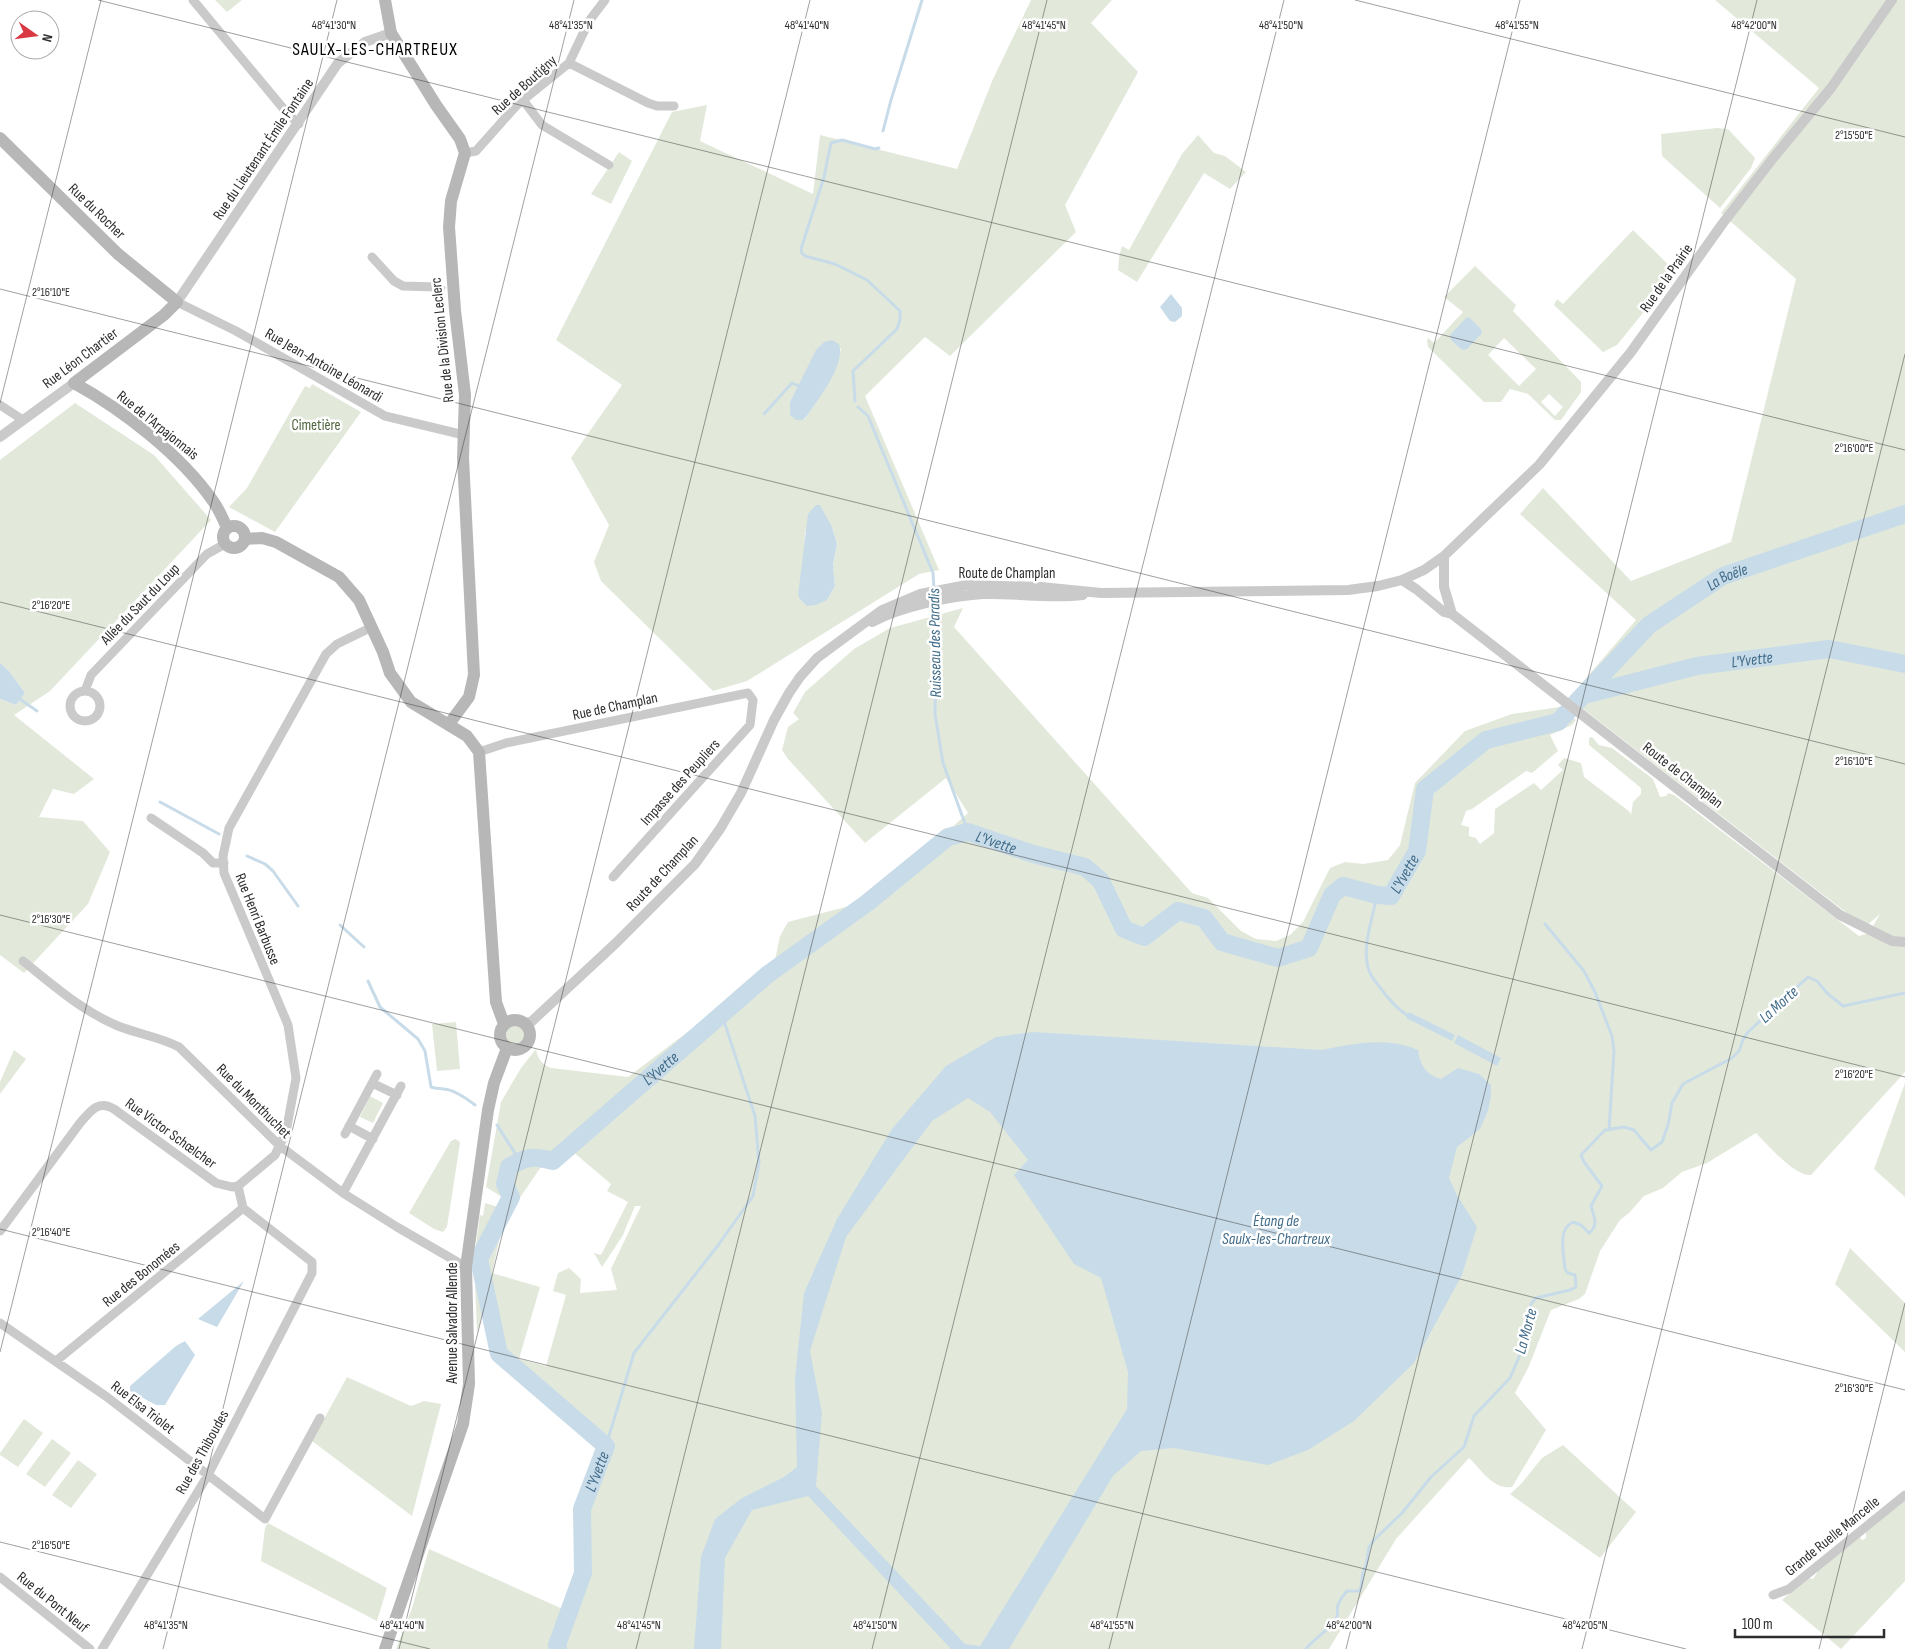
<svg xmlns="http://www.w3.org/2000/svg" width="1905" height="1649" font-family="'Sofia Sans Condensed',sans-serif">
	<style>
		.green { fill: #e2e9db; fill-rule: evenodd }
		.water { fill: #c8dbe8; fill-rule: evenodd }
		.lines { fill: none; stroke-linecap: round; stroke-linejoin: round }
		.stream { stroke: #c8dbe8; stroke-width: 3 }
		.river { stroke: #c8dbe8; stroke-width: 18 }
		.minor-tunnel { stroke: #d5d5d5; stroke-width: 9; stroke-dasharray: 9 4.5; stroke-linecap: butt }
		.minor { stroke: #cacaca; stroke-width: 9 }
		.tertiary { stroke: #cacaca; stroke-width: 10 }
		.secondary { stroke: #b7b7b7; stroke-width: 12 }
		.ticks { fill: none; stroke: #2d2d2d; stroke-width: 1; stroke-opacity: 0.45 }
		.labels { text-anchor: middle; stroke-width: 5; stroke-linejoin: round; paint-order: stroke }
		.street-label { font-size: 15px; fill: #2d2d2d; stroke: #fff }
		.park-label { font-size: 15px; fill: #4f653d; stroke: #fff }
		.water-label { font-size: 16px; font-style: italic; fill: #406b89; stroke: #fff }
		.quarter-label { font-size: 18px; letter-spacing: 1px; fill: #000; stroke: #fff }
		.ticks-label { font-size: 12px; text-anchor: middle; fill: #2d2d2d; stroke: #fff; stroke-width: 5; stroke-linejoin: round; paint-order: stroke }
	</style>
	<rect width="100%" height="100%" fill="#fff"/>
	<path class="green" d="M215,0h27l-15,12z
		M1031,0h81l-21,23 47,49 -73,133 11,27 -126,124 -25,-19 -60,59 74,174 -20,4 -172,107 -34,10 -112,-110 -7,-19 15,-37 -38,-67 51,-73 -66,-45 116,-228 35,-7 -7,36 113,53 7,-59 137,34 36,-90zM841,348c-4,26 -20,46 -34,68l-2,3 -8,1 -7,-18 7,-12zM832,527l5,17 -4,22 2,20 -8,14 -29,-5 6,-34 1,-29z
		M1715,0h190v1072l-94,103c-16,2 -44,-31 -55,-42l-49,30 -25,9 -19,16 -19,8 -15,17 -9,7 -20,31 -15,43 -6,5 -28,11 -22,56 -14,27 31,37 -34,57c-19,3 -31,-18 -43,-29l-73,81 -67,110h-933l16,-41 17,-59 136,61 14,-36 -2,-65 24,-61 -44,-36 -49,-46 -26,-51 -5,18 -3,-74 6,-44 3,1 2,-13 26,8 -10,21 -9,41 48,14 -21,72 27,7 20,-71 -13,-4 5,-18 11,-5 12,11 -1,14 37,-3 -6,-21 30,-63h-6l-12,29 -21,32 -8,-14 7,2 27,-53 -21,-11 4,-7 -46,-39 -22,19 -28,41 -29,-18 15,-85 20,-34 15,-19c2,10 5,15 15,19l77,9 131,-99 16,-18 5,-24 8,-14 69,-18 35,-23 76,-68 -22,-35 -81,65 -77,-84 -6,-9 6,-23 11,-8 -6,-6 12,-21 49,-43 36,-21 73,-20 -9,19 238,266 16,5 33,33 15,8 20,2 14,-6 13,-13 27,-54 15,-6 18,2 25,-4 12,-15 15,-62 50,-52 47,-17 48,-7 16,13 -4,5 -22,10 8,16 -26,22 -6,-2 -54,38 -6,2 -5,14 8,2v9l7,2 4,6 14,-11 1,-24 39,-26 7,7 22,-20 -5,-5 6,-7 17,5 3,14 46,35 1,3 2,-13 8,-8v-6l-52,-43v-7l3,-1 7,8 13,3 41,31 7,18 6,-1 2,-3 6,2 185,141 10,-3 11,-19 -15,13 -296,-229 67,-78 -116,-106 23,-26 88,93 100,-39 65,-263 -75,-66 98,-125z
		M1717,128l11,1 27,29 -4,10 -31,40 -58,-52 -1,-22z
		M1198,135l16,18 11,3 21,16 -16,17 -26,-16 -67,109 -19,-12 1,-13 3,-11 7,4 53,-96z
		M619,152l13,9 -21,43 -20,-10z
		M1633,230l43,42 -59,73 -14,7 -49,-47 3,-6 6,5z
		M1475,266l41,39 -3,6 68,71v10l-20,28h-6l-27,-26 -18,-5 -9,13h-17l-56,-55 -1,-6 1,-3 6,5 29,-31 -19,-15zM1504,338l32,31 -17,17 -31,-31zM1549,394l14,13 -8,9 -14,-14z
		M312,384l49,28 -86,120 -46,-25 18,-19 58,-102 5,2z
		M75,403l79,52 57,65 -161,171 -36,24 80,64 -20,15 -21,-5 -14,28 44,4 27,31 -22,52 -64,69 -24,-18v-256l16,6 9,-12 -16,-22 -9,-8v-203z
		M456,1022l4,47 -23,2 -5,-47z
		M506 1035a10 10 0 1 1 20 0a10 10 0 1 1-20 0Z
		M14,1050l12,9 -26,35v-12z
		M1905,1083v114l-31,-28z
		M370,1096l13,7 -10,20 -13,-6z
		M455,1139l4,2 1,2 -13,84 -4,5 -9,-3 -25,-16 42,-72z
		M1850,1248l55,55v49l-70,-68z
		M347,1377l64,29 13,-5 17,3 -29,112 -100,-75z
		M24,1419l19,14 -25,34 -18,-12v-2z
		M52,1439l19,14 -26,34 -19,-13z
		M1563,1445l73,67 -36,46 -90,-64 11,-10 21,-26z
		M78,1460l19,14 -26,34 -19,-13z
		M1905,1500v81l-64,68 -59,-49 26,-22 5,1 4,-6 -1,-2 43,-34 4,3 3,-2v-6z
		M268,1523l119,65 -10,33 -116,-60 4,-33z"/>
	<path class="water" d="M1171,294l11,14v8l-7,6 -5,-1 -10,-14z
		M1469,317l12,12 1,4 -15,16 -5,1 -11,-10 -1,-5 16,-17z
		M832,340l7,4c7,21 -21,55 -32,72l-4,4h-7l-6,-5v-13l26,-52 8,-8z
		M816,505h4l12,22 5,17 -4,21 2,21 -8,14 -11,5 -9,1 -7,-7 -2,-4 10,-81z
		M0,663l9,8 16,22 -9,12 -16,-6z
		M1409,1012l46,23 -3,6 -46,-23z
		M1033,1032l288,18c32,-6 65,-14 97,0 2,15 8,25 23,29l17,-11 21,6 12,11v11l-3,15 -8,18 -23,18 -8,31 8,17 20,32 -15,48 -48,88 -60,58 -46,29 -40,15 -94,-17 -33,3 -28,25 -104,173h-58l-143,-153 -56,14 -27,48 -4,91h-27l7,-92 14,-38 27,-21 42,-21 13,-10 -2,-89 9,-85 33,-74 55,-90 54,-63 50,-29zM968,1098l22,14 38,48 -14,15 60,89 27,14 27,94 -1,37 -147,237 -15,-2 -149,-158 6,-73 -12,-62 36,-114 86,-116z
		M1458,1035l43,23 -4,8 -43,-23z
		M244,1281l-27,46 -19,-8z
		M185,1341l10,14 -30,50h-9l-26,-14v-5l46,-40z"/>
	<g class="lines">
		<path class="stream" d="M883,131l8,-31 31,-100
			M855,401l-2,-30 44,-42 3,-9v-9l-33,-31 -32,-16 -30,-8 -3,-3 -1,-4 23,-72 7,-34 11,-3 33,9 4,-1
			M858,407l10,9 65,157 1,16
			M764,414l28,-31 9,4
			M936,602l1,15 -2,97 8,49 25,69
			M17,697l20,14
			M160,802l59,32
			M247,856l18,8 8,7 25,35
			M1377,895c-4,24 -18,57 -6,80 4,7 10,13 14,19 7,9 15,18 26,23
			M1545,924l39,47 11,21 17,44 2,15 -5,79
			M340,925l24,22
			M368,981l12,26 38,32 7,12 6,36c5,2 8,1 13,2 11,1 22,9 31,16
			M497,1125l23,36
			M606,1446l28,-93 85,-109 34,-48 6,-33 -4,-47 -33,-101
			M1306,1649c9,-12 25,-19 31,-32 1,-4 0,-9 1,-12 2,-6 6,-10 9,-14h12l2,-4 2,-15 3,-7 3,-18 5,-7 28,-27 29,-36 33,-30 10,-31 36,-38 12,-28 9,-46 5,-6 34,-8 6,-3 -1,-12 -7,-2 -3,-4c-1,-15 -8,-40 8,-47l8,3 8,8c10,-8 5,-16 2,-27l11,-20 -18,-24 -3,-7 24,-25 19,-3 10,3 17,20 11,-8 6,-17 4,-22 11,-19 49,-26 7,-7 4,-11 5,-8 60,-55 9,4 10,12 16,13 62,-13"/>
		<g class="river">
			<path id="s1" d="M1584,695l113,-29 132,-17 76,15"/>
			<path id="s2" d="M558,1649l-1,-4 26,-72 -1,-64 24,-63 -107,-92 -20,-95 32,-62 -6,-13 4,-17c18,-11 24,-11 44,-6l214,-186 100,-72 81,-66 20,-5 65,22 52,13 16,14 23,48 20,8 34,-26 26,7 18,24 56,16 31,-10 23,-53 11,-9 34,9 14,1 26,-45 8,-62 61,-49 72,-18 91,-97 74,-49 182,-62"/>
		</g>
		<path class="minor-tunnel" d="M436,287l10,5"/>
		<path class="minor" d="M193,0l94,113 12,11
			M569,63l79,40 9,3h17
			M523,100l19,25 67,40
			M465,153l11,-2 41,-46 52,-42 20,-42 16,-21
			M372,257l22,24 9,5 33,1
			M177,302l59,29 149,85 79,19
			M0,405l23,15
			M85,691l6,-16 116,-121 18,-10
			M70 706a15 15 0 1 1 30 0a15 15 0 1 1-30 0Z
			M479,752l27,-9 242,-50 5,7 -3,25 -137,152
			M151,818l52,35 10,10h11
			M23,961c30,24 59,50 95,65 20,8 42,11 61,21l101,99 63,47 54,34 69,40
			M372,1083l25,12
			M349,1126l24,13
			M345,1134l32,-60
			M343,1193l58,-107
			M0,1231l80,-108c10,-11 18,-24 34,-14l102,74 16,4 6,-1 37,-31 11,-23 10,-54 -8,-53 -64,-152 -1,-17 6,-28 97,-174 11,-10 35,-17
			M0,1323l107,74 158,122 55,-101
			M56,1361l187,-153
			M0,1577l90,72
			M1773,1595l16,-6 116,-94
			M102,1649l106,-174 104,-202v-11l-69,-54 -5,-22"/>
		<path class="tertiary" d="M177,302l161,-239 27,-21 26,-9
			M0,437l74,-54
			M1444,556v31l8,27
			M1402,580l14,9 28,23 8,2 388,301 52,26 13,1
			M872,622c28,-15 78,-26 111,-28 33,-1 67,5 100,1
			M524,1023l7,-1 85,-79 79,-79 25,-35 21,-36 33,-73 15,-27 11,-16 17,-19 65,-48 38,-16 47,-9 74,2 60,6 247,-3 30,-4 24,-6 22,-10 20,-14 95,-91 92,-113 92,-129 51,-66 57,-69 61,-88"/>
		<path class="secondary" d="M385,0l6,33 45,72 24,34 5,14 -14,48 -2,26 6,83 10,85 -2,63 11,217 -5,22 -20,27
			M0,138l118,116 59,48 -13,13 -90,68c49,27 107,72 139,118 6,8 10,18 14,27
			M223 537a11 11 0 1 1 22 0a11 11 0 1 1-22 0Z
			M245,539l17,-1 14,4 63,35 20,23 24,52 7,21 21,29 56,34 12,16 17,250 8,22
			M500 1035a15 15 0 1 1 30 0a15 15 0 1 1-30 0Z
			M385,1649l78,-225 6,-40 -3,-117 22,-157 6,-27 13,-35"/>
	</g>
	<path class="ticks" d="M98,0l1807,450M1355,0l550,137M0,289l1905,475M0,403l101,-403M0,602l1905,475M0,915l1905,475M0,1229l1686,420M0,1352l337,-1352M0,1542l430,107M163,1649l411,-1649M399,1649l411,-1649M636,1649l411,-1649M872,1649l412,-1649M1109,1649l411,-1649M1346,1649l411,-1649M1582,1649l323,-1295M1819,1649l86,-346"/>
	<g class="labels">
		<g class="street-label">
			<text transform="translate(524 85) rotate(-42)" y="5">Rue de Boutigny</text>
			<text transform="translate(263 149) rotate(-56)" y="5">Rue du Lieutenant Émile Fontaine</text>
			<text transform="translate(97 211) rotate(44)" y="5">Rue du Rocher</text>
			<text transform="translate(1666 278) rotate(-55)" y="5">Rue de la Prairie</text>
			<text transform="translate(442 340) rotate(-96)" y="5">Rue de la Division Leclerc</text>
			<text transform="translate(80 358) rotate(-37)" y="5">Rue Léon Chartier</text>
			<text transform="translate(324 365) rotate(30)" y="5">Rue Jean-Antoine Léonardi</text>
			<text transform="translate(158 425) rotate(39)" y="5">Rue de l'Arpajonnais</text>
			<text x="1007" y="578">Route de Champlan</text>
			<text transform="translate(140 604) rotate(-46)" y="5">Allée du Saut du Loup</text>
			<text transform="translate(615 706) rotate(-12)" y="5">Rue de Champlan</text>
			<text transform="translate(1683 775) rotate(38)" y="5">Route de Champlan</text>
			<text transform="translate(680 782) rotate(-48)" y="5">Impasse des Peupliers</text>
			<text transform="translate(662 873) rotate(-47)" y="5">Route de Champlan</text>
			<text transform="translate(258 919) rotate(68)" y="5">Rue Henri Barbusse</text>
			<text transform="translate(254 1101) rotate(45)" y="5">Rue du Monthuchet</text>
			<text transform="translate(171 1133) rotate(36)" y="5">Rue Victor Schœlcher</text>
			<text transform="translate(141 1274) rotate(-39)" y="5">Rue des Bonomées</text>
			<text transform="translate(452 1323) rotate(-90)" y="5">Avenue Salvador Allende</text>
			<text transform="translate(143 1407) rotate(38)" y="5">Rue Elsa Triolet</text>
			<text transform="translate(202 1452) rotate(-61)" y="5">Rue des Thiboudes</text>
			<text transform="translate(1832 1536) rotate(-39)" y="5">Grande Ruelle Mancelle</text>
			<text transform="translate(53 1602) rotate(39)" y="5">Rue du Pont Neuf</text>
		</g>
		<g class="park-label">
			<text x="316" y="430">Cimetière</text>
		</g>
		<g class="water-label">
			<text dy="6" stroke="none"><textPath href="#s2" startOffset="2152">La Boële</textPath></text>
			<text transform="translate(934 643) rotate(-91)" y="6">Ruisseau des Paradis</text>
			<text dy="6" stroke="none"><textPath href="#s1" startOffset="172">L'Yvette</textPath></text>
			<text dy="6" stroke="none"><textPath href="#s2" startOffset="1160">L'Yvette</textPath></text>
			<text dy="6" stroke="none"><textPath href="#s2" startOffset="1686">L'Yvette</textPath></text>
			<text transform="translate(1778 1004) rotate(-42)" y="6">La Morte</text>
			<text dy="6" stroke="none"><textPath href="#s2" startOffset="740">L'Yvette</textPath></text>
			<text x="1276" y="1226">Étang de<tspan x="1276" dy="18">Saulx-les-Chartreux</tspan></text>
			<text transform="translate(1525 1331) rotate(-75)" y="6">La Morte</text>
			<text dy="6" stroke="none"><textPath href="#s2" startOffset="185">L'Yvette</textPath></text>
		</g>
		<g class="quarter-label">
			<text x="375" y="55">SAULX-LES-CHARTREUX</text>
		</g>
	</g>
	<g class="ticks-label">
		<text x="334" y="29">48°41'30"N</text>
		<text x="571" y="29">48°41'35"N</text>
		<text x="807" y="29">48°41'40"N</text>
		<text x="1044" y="29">48°41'45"N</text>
		<text x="1281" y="29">48°41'50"N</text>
		<text x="1517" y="29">48°41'55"N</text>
		<text x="1754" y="29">48°42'00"N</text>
		<text x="1854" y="139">2°15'50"E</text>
		<text x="51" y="296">2°16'10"E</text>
		<text x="1854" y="452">2°16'00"E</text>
		<text x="51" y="609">2°16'20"E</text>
		<text x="1854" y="765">2°16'10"E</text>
		<text x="51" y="923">2°16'30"E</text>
		<text x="1854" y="1078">2°16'20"E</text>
		<text x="51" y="1236">2°16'40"E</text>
		<text x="1854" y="1392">2°16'30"E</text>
		<text x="51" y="1549">2°16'50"E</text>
		<text x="166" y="1629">48°41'35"N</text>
		<text x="402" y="1629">48°41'40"N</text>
		<text x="639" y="1629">48°41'45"N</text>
		<text x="875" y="1629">48°41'50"N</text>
		<text x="1112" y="1629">48°41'55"N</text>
		<text x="1349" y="1629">48°42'00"N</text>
		<text x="1585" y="1629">48°42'05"N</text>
	</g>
	<g transform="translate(35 35) rotate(104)"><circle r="24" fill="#ffffff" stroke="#ababab"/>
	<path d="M0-4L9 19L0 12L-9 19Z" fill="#d93942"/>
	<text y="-8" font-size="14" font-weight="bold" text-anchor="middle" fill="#2d2d2d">N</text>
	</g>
	<path d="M1735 1629v8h149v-8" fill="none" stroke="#2d2d2d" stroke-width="2.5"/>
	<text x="1742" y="1629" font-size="15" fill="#2d2d2d" stroke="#ffffff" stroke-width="4" paint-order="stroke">100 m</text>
</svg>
